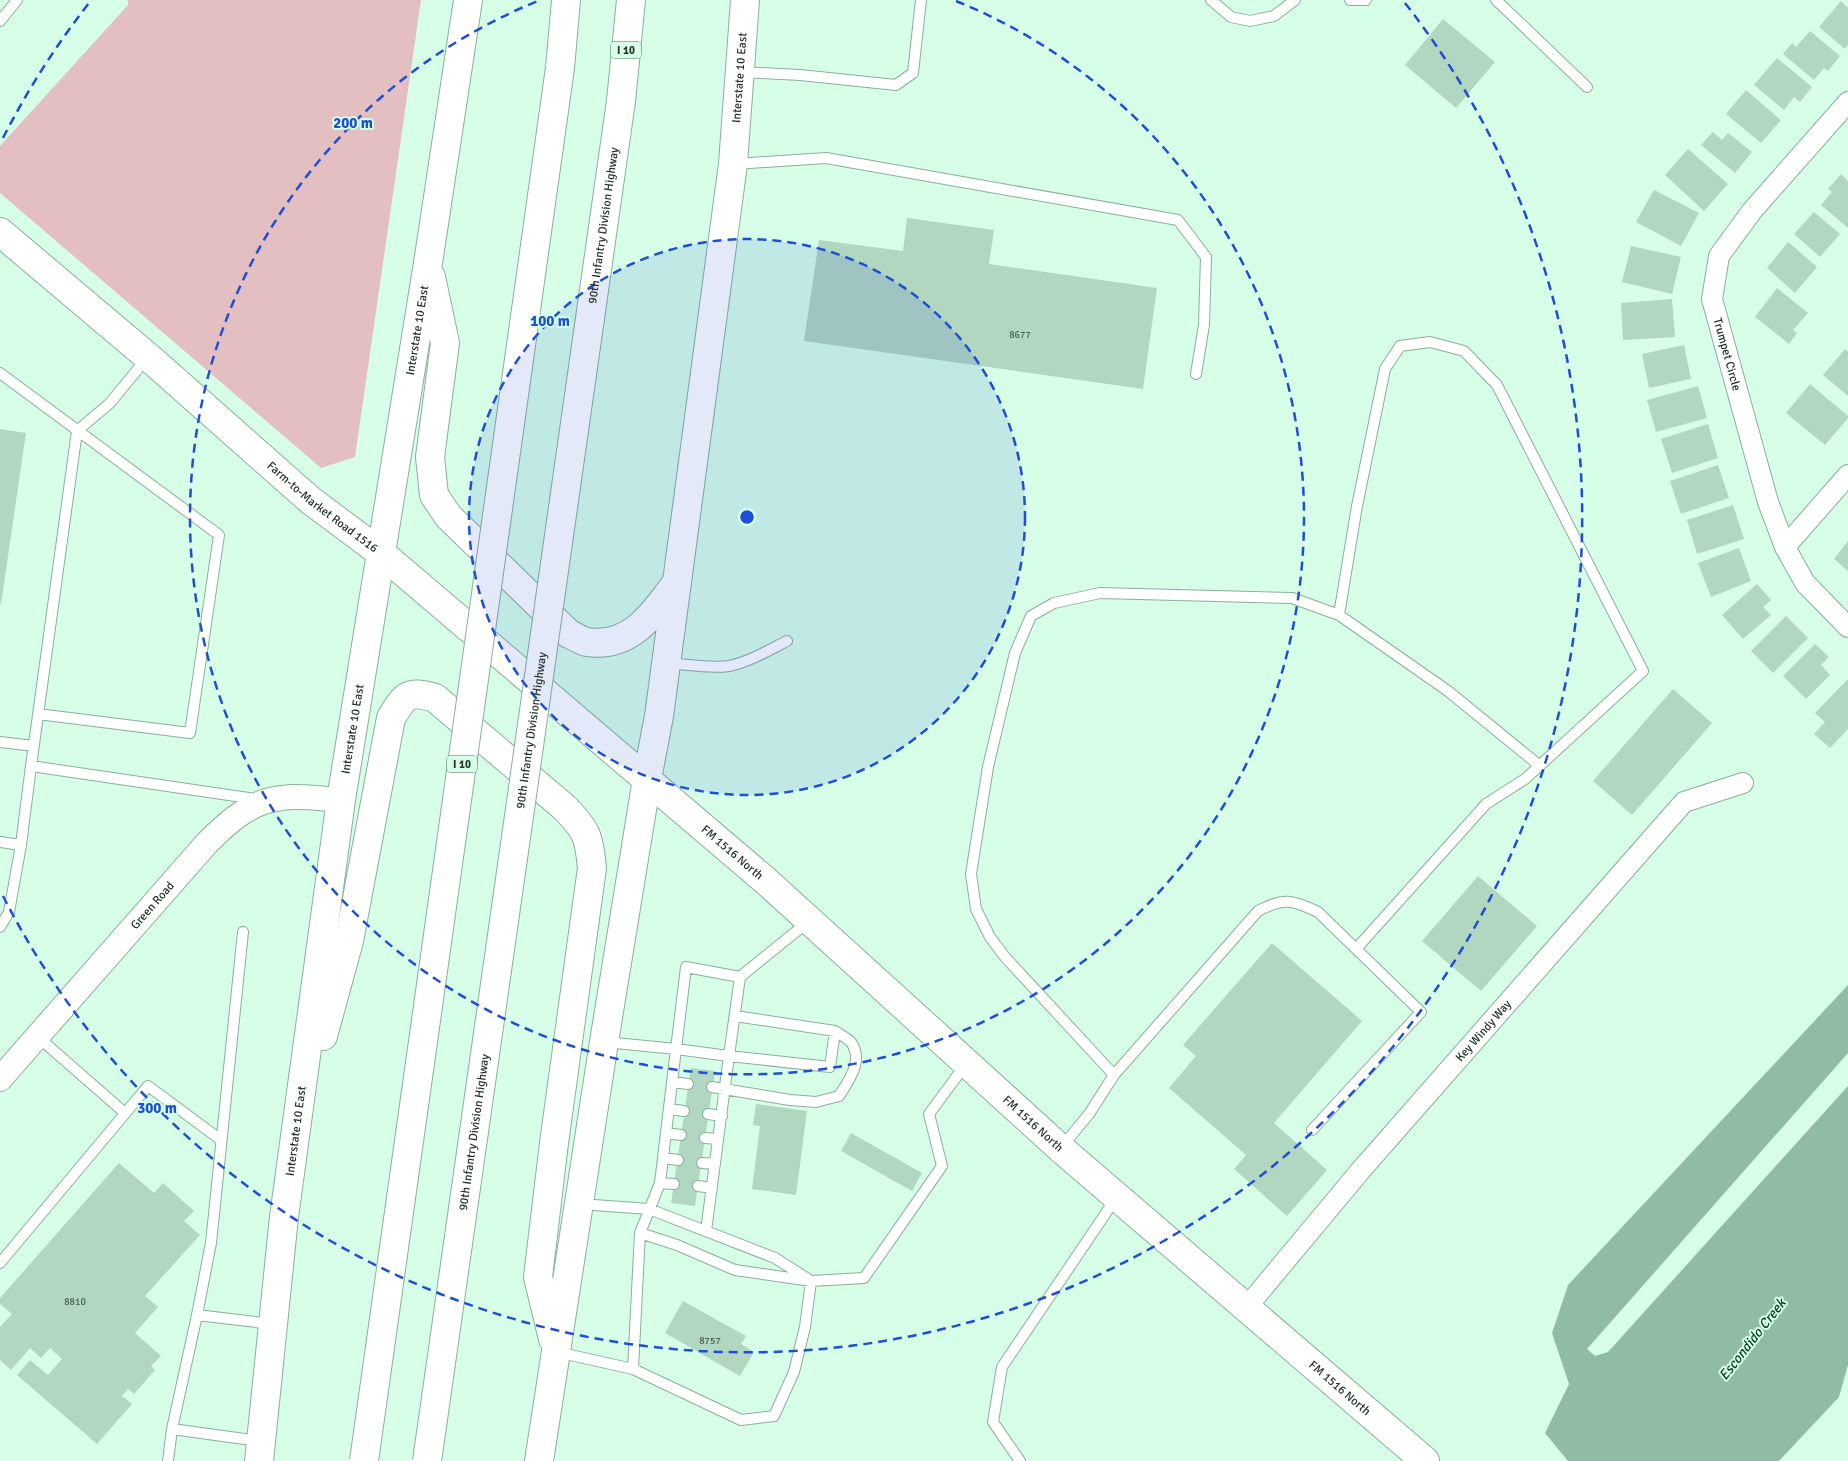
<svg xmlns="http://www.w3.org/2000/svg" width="1848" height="1461" font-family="Signika,sans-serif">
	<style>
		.green { fill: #e3bfc2 }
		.water { fill: #91bca4 }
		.building { fill: #b1d7c1 }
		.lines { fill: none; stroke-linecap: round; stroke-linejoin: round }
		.service-casing { stroke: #8aaf9a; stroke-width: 12 }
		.minor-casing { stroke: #8aaf9a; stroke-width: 22 }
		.tertiary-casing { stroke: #8aaf9a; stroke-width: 26 }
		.secondary-casing { stroke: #8aaf9a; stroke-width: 30 }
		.motorway-casing { stroke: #8aaf9a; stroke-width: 30 }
		.service { stroke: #fff; stroke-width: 10 }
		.minor { stroke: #fff; stroke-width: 20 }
		.tertiary { stroke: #fff; stroke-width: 24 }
		.secondary { stroke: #fff; stroke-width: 28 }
		.motorway { stroke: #fff; stroke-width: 28 }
		.motorway-bridge-casing { stroke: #8aaf9a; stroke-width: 30; stroke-linecap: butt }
		.motorway-bridge { stroke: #fff; stroke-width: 28 }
		.ring { fill: none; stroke: #1d4ed8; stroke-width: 2.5; stroke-dasharray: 9 6 }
		.labels { text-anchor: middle; stroke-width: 4; stroke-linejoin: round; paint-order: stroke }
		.number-label { font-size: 10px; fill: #485d50 }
		.shield { fill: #d7fee7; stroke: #5a7163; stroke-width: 1 }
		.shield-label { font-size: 11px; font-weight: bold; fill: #25342b }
		.street-label { font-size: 12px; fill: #25342b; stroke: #d7fee7 }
		.water-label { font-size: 14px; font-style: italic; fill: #033d26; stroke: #d7fee7 }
		.centre { fill: #1d4ed8; stroke: #d7fee7; stroke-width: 2.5 }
		.ring-label { font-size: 15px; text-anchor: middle; font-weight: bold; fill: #1d4ed8; stroke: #d7fee7; stroke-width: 4; stroke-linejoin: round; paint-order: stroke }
	</style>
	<rect width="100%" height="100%" fill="#d7fee7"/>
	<path class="green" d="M128,0h293l-66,457 -34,11 -321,-275v-47l128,-141z"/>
	<path class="water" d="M1848,985v68l-261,296 8,7 13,-4 240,-266v279l-9,32 -60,64h-211l-23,-28 24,-49 -17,-51 16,-48z"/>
	<path class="building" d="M1841,1l7,7v37l-3,4 -26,-22z
		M1443,19l52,43 -39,46 -51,-43z
		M1810,31l30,25 -12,15 -4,-3 -10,12 -31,-26 9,-11 4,4z
		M1777,58l35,29 -12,15 -6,-5 -10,13 -30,-25z
		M1746,90l35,30 -20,23 -35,-29z
		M1713,132l9,8 6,-7 24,19 -17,21 -34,-28z
		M1688,149l40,35 -24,27 -39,-36z
		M1841,174l7,7v47l-27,-23 11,-13 -4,-3z
		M1654,190l45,23 -18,33 -45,-24z
		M1814,212l26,22 -20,23 -26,-23z
		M907,218l87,12 -5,34 168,24 -14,101 -339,-48 15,-101 84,11z
		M1788,242l29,25 -22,26 -28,-25z
		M1631,246l50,11 -9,37 -50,-12z
		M1777,288l31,25 -15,17 4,3 -8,11 -34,-27z
		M1672,299l3,38 -52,3 -2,-37z
		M1684,345l7,34 -42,9 -7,-34z
		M1845,349l3,3v44l-25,-21z
		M1810,384l38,32v2l-23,27 -39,-32z
		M1698,386l9,32 -51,14 -9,-32z
		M1708,424l10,34 -46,15 -11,-34z
		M0,429l26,4 -25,171h-1z
		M1718,465l11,33 -48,16 -11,-33z
		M1733,505l11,34 -47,15 -10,-34z
		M1848,541v30l-14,-12z
		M1739,548l12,33 -40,16 -13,-34z
		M1757,584l14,16 -8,7 8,8 -28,24 -21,-24z
		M1786,616l22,22 -35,35 -22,-22z
		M1815,644l14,13 -8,8 9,10 -24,24 -23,-23z
		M1848,679v50l-18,19 -16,-14 11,-12 -10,-9z
		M1673,689l39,34 -80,92 -39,-34z
		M1478,876l59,50 -56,65 -59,-50z
		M1272,943l90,78 -88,102 53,47 -40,46 -53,-47 12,-14 -77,-67 27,-32 -13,-11z
		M691,1068l24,3 -20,135 -24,-3z
		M756,1104l51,7 -11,84 -44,-6 8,-63 -7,-1z
		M851,1133l71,40 -10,18 -71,-40z
		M119,1163l35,30 9,-10 31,28 -10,10 16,14 -55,61 13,11 -23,26 26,23 -10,10 4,4 -21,24 -6,-5 -6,7 10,8 -35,40 -80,-69 13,-15 18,15 14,-16 -12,-11 -9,10 -11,-10 -19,22 -11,-10v-33l12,-13 -12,-10v-6z
		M683,1301l63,35 -5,8 13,8 -14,24 -75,-43z"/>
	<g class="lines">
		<defs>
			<path id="service" d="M1211,0l20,17 19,4 24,-5 21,-16
				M1350,0h16
				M1496,0l91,87
				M0,21l17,-21
				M741,72l59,3 96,10 17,-12 8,-73
				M734,164l92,-6 352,62 28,37 -2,68 -8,49
				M147,358l-37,45 -33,28 -46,335 225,33
				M0,373l219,162 -29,198 -152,-19
				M1339,615l18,-109 28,-137 15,-23 30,-4 34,9 33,34 146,286 -118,108 -39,25 -130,145
				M666,663c20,1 43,6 63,3 20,-4 40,-16 58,-25
				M0,742l34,4
				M0,842l21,3
				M0,927l9,-15 12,-67 10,-79
				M243,932l-32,311 -14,72 75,9
				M38,1037l87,76
				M605,1042l71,7 10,-82 54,10 69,-56
				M1114,1075l-109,-118 -15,-20 -14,-28 -5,-35 17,-107 27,-114 16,-37 23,-13 46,-10 192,5 47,17 109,76 92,75
				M672,1082l16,2
				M712,1087l78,13 26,2 23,-6c10,-16 25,-35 12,-54 -4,-4 -12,-8 -16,-11
				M669,1109l15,2
				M708,1114l14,2
				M666,1133l15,2
				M705,1138l13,1
				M1061,1148l28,-34 25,-39 144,-164c26,-14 35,-11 60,1l103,100 -109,118
				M663,1158l15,2
				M702,1163l13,1
				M660,1183l14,1
				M698,1186l14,2
				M580,1204l69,5 126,49 33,21
				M706,1231l23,-175 101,11 5,-36 -100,-15
				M640,1233l37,12 58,25 76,11 53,-3 78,-112 -13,-52 37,-50
				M0,1263l148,-177 73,54
				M557,1352l76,17 7,-136 20,-50 16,-134 53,7 11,-79
				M633,1369l108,51 33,-4 20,-44 11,-45 6,-46
				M172,1429l25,-114
				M168,1461l4,-32 87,12
				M1020,1461l-27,-39 9,-55 114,-169"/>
			<g id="minor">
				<path id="s1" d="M1848,102l-96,109 -33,45 -7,43 56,203 17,45 20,36 43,44"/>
				<path d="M1785,547l63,-72"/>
				<path id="s2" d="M1246,1308l115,-138 323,-368 59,-19"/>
			</g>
			<g id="tertiary">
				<path id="s3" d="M0,1079l207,-236c22,-22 44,-42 75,-45 19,-3 40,1 59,2"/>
			</g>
			<g id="secondary">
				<path id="s4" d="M0,232l154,130 156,138 71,53 385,328 294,267 365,313"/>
				<path d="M431,277l14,66 -15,114 4,38 14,21 121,118c6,2 12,7 18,8 44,7 67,-29 90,-60"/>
				<path d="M323,1036l26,-95 42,-223c14,-23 17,-28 44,-20l130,110c22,23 24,28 27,60l-38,275 -16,134 15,62"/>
				<path id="s5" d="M259,1461l25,-244 57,-417 87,-537 40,-263"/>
				<path id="s6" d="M539,1461l65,-419 43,-263 12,-63 74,-552 12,-164"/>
			</g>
			<path id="motorway" d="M560,68l6,-68
				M621,101l10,-101"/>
		</defs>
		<use href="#service" class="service-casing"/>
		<use href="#minor" class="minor-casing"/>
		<use href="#tertiary" class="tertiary-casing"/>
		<use href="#secondary" class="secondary-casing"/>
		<use href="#motorway" class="motorway-casing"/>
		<use href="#service" class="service"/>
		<use href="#minor" class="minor"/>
		<use href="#tertiary" class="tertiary"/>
		<use href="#secondary" class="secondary"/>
		<use href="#motorway" class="motorway"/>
		<defs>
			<g id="motorway-bridge">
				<path d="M364,1461l196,-1393"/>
				<path id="s7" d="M427,1461l194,-1360"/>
			</g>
		</defs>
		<use href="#motorway-bridge" class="motorway-bridge-casing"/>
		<use href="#motorway-bridge" class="motorway-bridge"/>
	</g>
	<circle cx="747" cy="517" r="278" fill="#1d4ed8" fill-opacity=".12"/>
	<g class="ring">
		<circle cx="747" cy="517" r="278"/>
		<path d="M956 1A557 557 0 1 1 538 1"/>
		<path d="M3 138A835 835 0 0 1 89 3M1405 3A835 835 0 1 1 3 896"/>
	</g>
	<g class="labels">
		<g class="number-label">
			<text x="1020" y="338">8677</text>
			<text x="75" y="1305">8810</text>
			<text x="710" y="1344">8757</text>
		</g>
		<g class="shield">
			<rect x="611" y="41.5" width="30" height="17" rx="4"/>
			<rect x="447" y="755.5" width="30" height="17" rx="4"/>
		</g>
		<g class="shield-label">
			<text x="626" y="54">I 10</text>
			<text x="462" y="768">I 10</text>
		</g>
		<g class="street-label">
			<text dy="4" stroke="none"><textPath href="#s6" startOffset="1398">Interstate 10 East</textPath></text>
			<text dy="4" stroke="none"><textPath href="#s7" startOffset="1248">90th Infantry Division Highway</textPath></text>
			<text dy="4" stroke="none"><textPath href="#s5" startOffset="1142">Interstate 10 East</textPath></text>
			<text dy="4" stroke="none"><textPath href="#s1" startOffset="302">Trumpet Circle</textPath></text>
			<text dy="4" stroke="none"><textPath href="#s4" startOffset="424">Farm-to-Market Road 1516</textPath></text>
			<text dy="4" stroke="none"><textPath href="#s5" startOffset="738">Interstate 10 East</textPath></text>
			<text dy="4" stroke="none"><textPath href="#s7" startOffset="738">90th Infantry Division Highway</textPath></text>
			<text dy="4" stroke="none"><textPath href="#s4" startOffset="960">FM 1516 North</textPath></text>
			<text dy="4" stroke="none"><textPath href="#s3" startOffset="231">Green Road</textPath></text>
			<text dy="4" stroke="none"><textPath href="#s2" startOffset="365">Key Windy Way</textPath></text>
			<text dy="4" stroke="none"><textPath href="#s4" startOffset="1365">FM 1516 North</textPath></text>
			<text dy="4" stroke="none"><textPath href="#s5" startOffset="332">Interstate 10 East</textPath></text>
			<text dy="4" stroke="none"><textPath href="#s7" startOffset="332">90th Infantry Division Highway</textPath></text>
			<text dy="4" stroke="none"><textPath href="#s4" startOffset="1770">FM 1516 North</textPath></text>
		</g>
		<g class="water-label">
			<text transform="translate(1752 1339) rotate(-52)" y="5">Escondido Creek</text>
		</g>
	</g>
	<circle cx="747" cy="517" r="8" class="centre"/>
	<g class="ring-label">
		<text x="353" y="128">200 m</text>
		<text x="550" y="326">100 m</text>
		<text x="157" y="1113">300 m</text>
	</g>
</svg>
